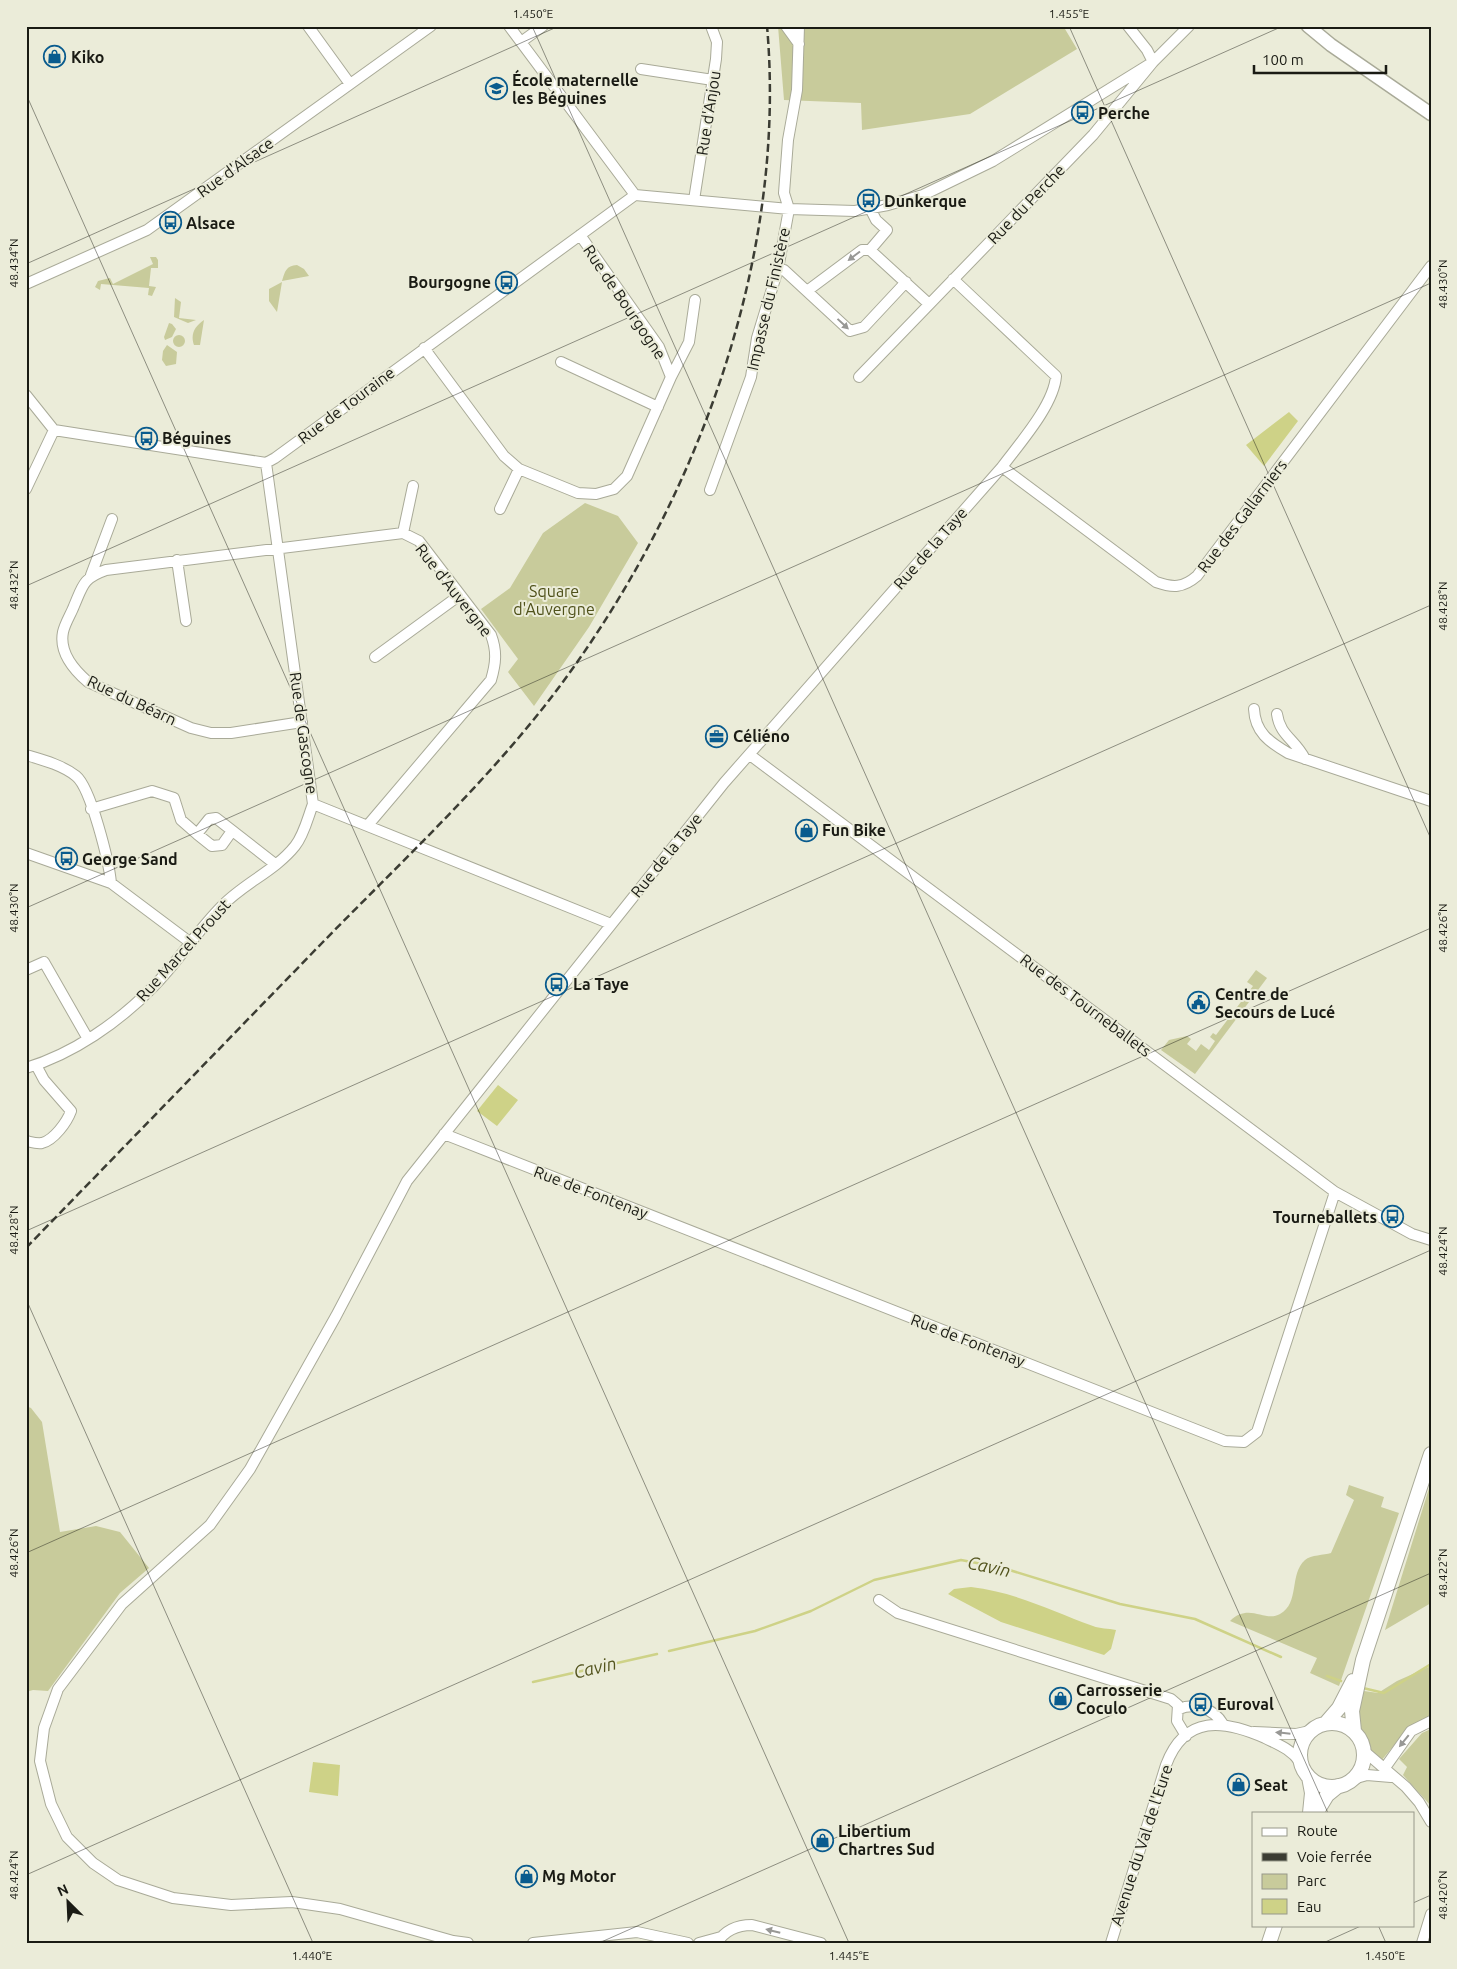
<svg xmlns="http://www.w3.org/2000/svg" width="1457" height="1969" font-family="Ubuntu,sans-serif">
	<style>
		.green { fill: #c8cb9b }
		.water { fill: #ced287 }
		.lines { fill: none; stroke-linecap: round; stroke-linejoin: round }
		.stream { stroke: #ced287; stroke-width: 2.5 }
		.minor-casing { stroke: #a9aa98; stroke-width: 12 }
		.tertiary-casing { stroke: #a9aa98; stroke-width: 15 }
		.secondary-casing { stroke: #a9aa98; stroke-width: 16 }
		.minor { stroke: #fff; stroke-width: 10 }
		.tertiary { stroke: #fff; stroke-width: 12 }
		.secondary { stroke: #fff; stroke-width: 14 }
		.rail { stroke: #3b3c33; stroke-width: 2.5; stroke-dasharray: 8 4; stroke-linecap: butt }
		.oneway { fill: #989895 }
		.ticks { fill: none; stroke: #1a1b14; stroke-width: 1; stroke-opacity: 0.45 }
		.labels { text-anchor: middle; stroke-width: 4; stroke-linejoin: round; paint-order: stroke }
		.poi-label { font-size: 16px; font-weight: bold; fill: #1a1b14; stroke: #ebecd9; text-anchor: start }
		.street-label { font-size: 16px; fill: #1a1b14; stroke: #ebecd9 }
		.park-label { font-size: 16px; fill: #4f511a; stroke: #ebecd9 }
		.water-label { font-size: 18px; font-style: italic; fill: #53541e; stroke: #ebecd9 }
		.neatline { fill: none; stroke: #1a1b14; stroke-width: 2 }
		.ticks-label { font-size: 12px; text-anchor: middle; fill: #1a1b14 }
	</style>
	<rect width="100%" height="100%" fill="#ebecd9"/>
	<path class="green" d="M778,26h290l-3,3 12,20 -107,65 -108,16 -1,-27 -77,-3z
		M150,257h6l2,3v8h-7l-2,18 7,1 -4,9 -4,-1 1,-7 -48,-4 -1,6 -5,-3 3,-6 12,-3 3,6 40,-20z
		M297,265l7,4 5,7 -27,5c3,-10 4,-15 15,-16z
		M282,282l-5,30 -8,-11v-12z
		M175,298l6,4 -2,16 17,2 -8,3 -14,-6z
		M204,320l-4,25h-6c-4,-11 1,-19 10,-25z
		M169,323l3,1 4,5 -4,8 -7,3 -1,-3z
		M173 341a6 6 0 1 1 12 0a6 6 0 1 1-12 0Z
		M167,345l10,7 -1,12 -10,2 -4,-6 1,-9z
		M585,503l33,13 20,27 -49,84 -55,79 -26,-34 10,-13 -37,-50 29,-21 33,-55z
		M1256,970l11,8 -72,96 -34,-24 8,-10 18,-4 4,3 -4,5 9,7 5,-7 8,6 6,-9 -5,-4 3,-4 3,2 37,-49 -6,-4z
		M26,1406l5,2 11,14 18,110 36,-6 24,6 29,36 -29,25 -72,98 -15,-1 -7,2z
		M1431,1482v121l-46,27z
		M1349,1485l35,12 -3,10 18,6 -60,173 -29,-13 7,-15 -87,-37c19,-19 35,2 50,-7 20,-11 9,-40 25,-54 6,-5 19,-5 26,-7l23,-53 -8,-5z
		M1431,1666v52l-27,15 -23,28 -10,-8 -2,-10 -12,-21 2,-19 5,-12 14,2 19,-12z
		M1431,1729v77l-28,-31 4,-8 -8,-8 23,-26z"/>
	<path class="water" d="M1289,412l9,9 -34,45 -18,-21z
		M498,1085l20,15 -21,26 -20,-15z
		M971,1587c44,5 81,24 122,39 7,3 15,2 23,4l-5,19 -7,6 -103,-33 -53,-28 6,-5z
		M313,1762l27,3 -2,31 -29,-4z"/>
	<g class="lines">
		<path class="stream" d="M669,1651l86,-20 56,-20 63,-31 87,-20 42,8 117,36 75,15 86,38
			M1327,1676l14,5
			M533,1682l124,-28
			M1363,1688l21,5 47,-29"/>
		<defs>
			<path id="minor" d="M308,26l42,58
				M509,26l126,169 154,14 66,2 33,-6 35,-10 70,-34 160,-99
				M786,26l13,18
				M1128,26l19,24 6,12
				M521,42l22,-16
				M641,69l72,11
				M694,200l22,-141 1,-17 -6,-16
				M870,208l6,12 11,10 -17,20
				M778,269l6,1 66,61 14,-4 42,-45
				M26,284l121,-54 284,-204
				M807,291l55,-41h8l59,54
				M424,348l80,108 15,13 59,24 18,1 18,-5 13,-13 44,-99 -12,-30 -79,-112
				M561,362l97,45
				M671,377l18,-35 6,-42
				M859,377l234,-242 60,-73 36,-36
				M26,395l28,35 212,33 9,-5 360,-263
				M266,463l47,341
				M1002,467l154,115c17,6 27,6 41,-6l234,-310
				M26,489l28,-59
				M710,490l41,-113 6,-39 21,-69 11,-60 -5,-16 4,-53 9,-50 2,-64
				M500,509l19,-40
				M403,533l10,-47
				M177,560l9,61
				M91,575l21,-56
				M375,657l85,-62
				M1254,709c1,23 15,33 34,44l143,48
				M1277,714c3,22 18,25 28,45
				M302,722l-71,11h-20l-20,-5 -103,-46c-14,-12 -29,-30 -25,-50 2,-9 8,-18 11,-26 9,-21 9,-28 32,-36l297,-37 16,8 72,94c6,16 5,28 0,45l-123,145
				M26,755c17,5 36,10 50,21 15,12 33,86 35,107
				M750,755l585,437 77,42 19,6
				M313,804l298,120
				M91,809l61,-18 22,7 7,22 16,14 12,-15 7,-1 59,46
				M197,834l15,12 10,-1 10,-14
				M26,853l85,30 80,60
				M26,970l18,-8 44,77
				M26,1068c47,-14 93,-46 127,-81 25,-25 44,-56 69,-81 22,-23 53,-35 73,-60 9,-11 13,-29 18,-42
				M444,1134l781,307 19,1 13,-10 78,-240
				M26,1141c5,1 11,3 16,2 12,-3 25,-21 29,-32l-27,-31 -8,-15
				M879,1600l19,13 273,86 7,6 -1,16 9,15
				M1179,1709c16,-7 35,0 44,15
				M1254,1732l42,2 14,-3
				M1364,1751l42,36 13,15 12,20
				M1384,1769l27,-38 20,-10
				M1353,1779l14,-4 24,2
				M468,1943l-15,-2 -113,-32 -48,-7 -61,3 -58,-7 -55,-18 -25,-17 -26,-26 -16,-33 -11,-43 4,-33 14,-39 64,-85 88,-79 40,-56 86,-153 71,-135 317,-398 278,-316c17,-23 52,-62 54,-91l-103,-97
				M533,1943l104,-11 51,11
				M699,1943l22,-6
				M717,1943c8,-13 20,-18 35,-18l69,18
				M1111,1943l55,-178c19,-51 58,-45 99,-27 14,7 26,11 35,24
				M1422,1943l9,-29"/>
			<path id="tertiary" d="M1308,26l23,19 100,69"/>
			<path id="secondary" d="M1300 1755a32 32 0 1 1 64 0a32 32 0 1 1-64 0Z
				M1326,1723l13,-15 14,-27
				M1354,1731l-2,-20 11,-51 68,-206
				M1309,1777l3,16 -2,20
				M1316,1813l11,-18 11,-9
				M1269,1943l6,-18"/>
		</defs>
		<use href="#minor" class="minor-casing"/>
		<use href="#tertiary" class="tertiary-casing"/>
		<use href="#secondary" class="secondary-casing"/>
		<use href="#minor" class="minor"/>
		<use href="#tertiary" class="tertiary"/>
		<use href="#secondary" class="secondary"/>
		<path class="rail" d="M26,1248c99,-102 197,-203 296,-305 77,-79 160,-156 228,-244 143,-186 238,-436 217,-673"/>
	</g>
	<defs><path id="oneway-solid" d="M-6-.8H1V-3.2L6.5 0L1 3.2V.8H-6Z" transform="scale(1.25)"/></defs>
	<g class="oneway">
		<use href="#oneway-solid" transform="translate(854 256) rotate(143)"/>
		<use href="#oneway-solid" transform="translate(843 324) rotate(43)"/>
		<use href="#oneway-solid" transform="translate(1283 1733) rotate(-174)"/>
		<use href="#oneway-solid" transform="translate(1404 1741) rotate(129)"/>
		<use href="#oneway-solid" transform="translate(773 1931) rotate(-166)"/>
	</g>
	<path class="ticks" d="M532,26l796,1787M1069,26l362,813M26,94l823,1849M26,264l533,-238M26,586l1257,-560M26,908l1405,-625M26,1231l1405,-626M26,1299l287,644M26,1553l1405,-625M26,1875l1405,-625M1413,1903l18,-8M1378,1925l8,18M599,1943l832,-370M1323,1943l40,-18"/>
	<defs>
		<symbol id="shop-ring" viewBox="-11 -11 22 22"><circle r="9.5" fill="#ebecd9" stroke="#095b8e" stroke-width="1.5"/><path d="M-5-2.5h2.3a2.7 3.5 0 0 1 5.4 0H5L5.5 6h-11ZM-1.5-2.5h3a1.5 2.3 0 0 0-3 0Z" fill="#095b8e"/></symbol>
		<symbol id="school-ring" viewBox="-11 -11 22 22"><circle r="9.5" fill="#ebecd9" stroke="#095b8e" stroke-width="1.5"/><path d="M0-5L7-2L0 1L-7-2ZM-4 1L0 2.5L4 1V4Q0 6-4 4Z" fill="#095b8e"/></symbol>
		<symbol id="bus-ring" viewBox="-11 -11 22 22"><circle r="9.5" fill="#ebecd9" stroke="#095b8e" stroke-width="1.5"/><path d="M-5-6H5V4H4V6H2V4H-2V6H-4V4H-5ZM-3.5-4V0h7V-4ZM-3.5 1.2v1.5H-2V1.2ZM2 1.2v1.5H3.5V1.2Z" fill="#095b8e"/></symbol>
		<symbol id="office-ring" viewBox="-11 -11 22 22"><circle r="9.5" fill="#ebecd9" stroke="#095b8e" stroke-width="1.5"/><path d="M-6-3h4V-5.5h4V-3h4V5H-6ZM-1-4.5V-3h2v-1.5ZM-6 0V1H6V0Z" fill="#095b8e"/></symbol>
		<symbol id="civic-ring" viewBox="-11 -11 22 22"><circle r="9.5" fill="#ebecd9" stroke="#095b8e" stroke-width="1.5"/><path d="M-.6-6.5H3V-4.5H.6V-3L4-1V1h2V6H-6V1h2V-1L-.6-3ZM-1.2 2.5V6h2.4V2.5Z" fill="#095b8e"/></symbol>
	</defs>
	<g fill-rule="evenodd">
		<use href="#shop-ring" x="42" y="44" width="25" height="25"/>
		<use href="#school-ring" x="484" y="76" width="25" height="25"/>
		<use href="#bus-ring" x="1070" y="100" width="25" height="25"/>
		<use href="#bus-ring" x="856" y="188" width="25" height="25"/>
		<use href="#bus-ring" x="158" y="210" width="25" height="25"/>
		<use href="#bus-ring" x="494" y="270" width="25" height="25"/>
		<use href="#bus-ring" x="134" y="426" width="25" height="25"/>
		<use href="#office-ring" x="704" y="724" width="25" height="25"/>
		<use href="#shop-ring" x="794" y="818" width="25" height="25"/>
		<use href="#bus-ring" x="54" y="846" width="25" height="25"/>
		<use href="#bus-ring" x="544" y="972" width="25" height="25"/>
		<use href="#civic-ring" x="1186" y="990" width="25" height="25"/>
		<use href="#bus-ring" x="1380" y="1204" width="25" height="25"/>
		<use href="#shop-ring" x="1048" y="1686" width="25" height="25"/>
		<use href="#bus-ring" x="1188" y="1692" width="25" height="25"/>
		<use href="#shop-ring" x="1226" y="1772" width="25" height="25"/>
		<use href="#shop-ring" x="810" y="1828" width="25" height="25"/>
		<use href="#shop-ring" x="514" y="1864" width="25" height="25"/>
	</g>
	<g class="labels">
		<g class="poi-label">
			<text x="71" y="63">Kiko</text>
			<text x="512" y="86">École maternelle<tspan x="512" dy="18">les Béguines</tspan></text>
			<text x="1098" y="119">Perche</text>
			<text x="884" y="207">Dunkerque</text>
			<text x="186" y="229">Alsace</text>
			<text x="491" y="288" text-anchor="end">Bourgogne</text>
			<text x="162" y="444">Béguines</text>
			<text x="733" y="742">Céliéno</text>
			<text x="822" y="836">Fun Bike</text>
			<text x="82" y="865">George Sand</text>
			<text x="573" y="990">La Taye</text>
			<text x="1215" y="1000">Centre de<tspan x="1215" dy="18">Secours de Lucé</tspan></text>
			<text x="1377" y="1223" text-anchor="end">Tourneballets</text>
			<text x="1076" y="1696">Carrosserie<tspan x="1076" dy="18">Coculo</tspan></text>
			<text x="1217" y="1710">Euroval</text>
			<text x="1254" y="1791">Seat</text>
			<text x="838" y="1837">Libertium<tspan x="838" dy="18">Chartres Sud</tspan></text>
			<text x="542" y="1882">Mg Motor</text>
		</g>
		<g class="street-label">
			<text transform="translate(708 113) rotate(-81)" y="6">Rue d'Anjou</text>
			<text transform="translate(235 167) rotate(-36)" y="6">Rue d'Alsace</text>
			<text transform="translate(1026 204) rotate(-46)" y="6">Rue du Perche</text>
			<text transform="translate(768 299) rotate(-77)" y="6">Impasse du Finistère</text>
			<text transform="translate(625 302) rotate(56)" y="6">Rue de Bourgogne</text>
			<text transform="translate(346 405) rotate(-37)" y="6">Rue de Touraine</text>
			<text transform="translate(1242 516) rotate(-53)" y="6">Rue des Gallarniers</text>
			<text transform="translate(930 548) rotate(-49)" y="6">Rue de la Taye</text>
			<text transform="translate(454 590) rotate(52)" y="6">Rue d'Auvergne</text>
			<text transform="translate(132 700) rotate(25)" y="6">Rue du Béarn</text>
			<text transform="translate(304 733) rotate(82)" y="6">Rue de Gascogne</text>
			<text transform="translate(666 855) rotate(-51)" y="6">Rue de la Taye</text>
			<text transform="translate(183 950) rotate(-48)" y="6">Rue Marcel Proust</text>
			<text transform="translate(1086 1005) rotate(37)" y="6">Rue des Tourneballets</text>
			<text transform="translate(591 1192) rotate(21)" y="6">Rue de Fontenay</text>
			<text transform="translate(968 1340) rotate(21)" y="6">Rue de Fontenay</text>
			<text transform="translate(1141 1845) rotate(-72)" y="6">Avenue du Val de l'Eure</text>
		</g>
		<g class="park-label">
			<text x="554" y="597">Square<tspan x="554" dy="18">d'Auvergne</tspan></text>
		</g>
		<g class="water-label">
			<text transform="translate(989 1567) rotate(12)" y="6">Cavin</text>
			<text transform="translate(595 1668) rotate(-13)" y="6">Cavin</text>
		</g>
	</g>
	<rect width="1457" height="1969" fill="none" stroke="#ebecd9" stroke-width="55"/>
	<rect x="1252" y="1812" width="162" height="115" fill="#ebecd9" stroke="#97988a"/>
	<rect x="1262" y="1828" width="25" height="8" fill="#ffffff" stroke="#97988a"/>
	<text x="1297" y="1836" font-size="15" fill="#1a1b14">Route</text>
	<rect x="1262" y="1853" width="25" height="8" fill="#3b3c33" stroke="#97988a"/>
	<text x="1297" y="1862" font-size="15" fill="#1a1b14">Voie ferrée</text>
	<rect x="1262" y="1874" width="25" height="15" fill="#c8cb9b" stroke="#97988a"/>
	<text x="1297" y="1886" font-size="15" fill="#1a1b14">Parc</text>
	<rect x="1262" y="1899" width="25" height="15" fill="#ced287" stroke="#97988a"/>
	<text x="1297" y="1912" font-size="15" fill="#1a1b14">Eau</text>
	<g transform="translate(68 1902) rotate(336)" stroke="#ebecd9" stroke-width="4" paint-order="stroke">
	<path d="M0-4L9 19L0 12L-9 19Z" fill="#1a1b14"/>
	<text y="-8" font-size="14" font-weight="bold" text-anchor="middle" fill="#1a1b14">N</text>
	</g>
	<path d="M1254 65v8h132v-8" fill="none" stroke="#1a1b14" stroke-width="2.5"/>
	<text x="1262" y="65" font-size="15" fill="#1a1b14" stroke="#ebecd9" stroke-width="4" paint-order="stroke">100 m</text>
	<rect x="28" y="28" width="1402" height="1914" class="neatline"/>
	<g class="ticks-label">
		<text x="533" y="18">1.450°E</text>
		<text x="1069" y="18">1.455°E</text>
		<text transform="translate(14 263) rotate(-90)" y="4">48.434°N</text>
		<text transform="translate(1443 284) rotate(-90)" y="4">48.430°N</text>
		<text transform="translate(14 585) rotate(-90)" y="4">48.432°N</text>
		<text transform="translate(1443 606) rotate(-90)" y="4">48.428°N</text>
		<text transform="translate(14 908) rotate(-90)" y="4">48.430°N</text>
		<text transform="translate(1443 928) rotate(-90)" y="4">48.426°N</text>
		<text transform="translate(14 1230) rotate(-90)" y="4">48.428°N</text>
		<text transform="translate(1443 1251) rotate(-90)" y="4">48.424°N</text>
		<text transform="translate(14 1553) rotate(-90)" y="4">48.426°N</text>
		<text transform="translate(1443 1573) rotate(-90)" y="4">48.422°N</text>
		<text transform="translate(14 1875) rotate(-90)" y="4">48.424°N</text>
		<text transform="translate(1443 1895) rotate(-90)" y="4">48.420°N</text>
		<text x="312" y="1960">1.440°E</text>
		<text x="849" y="1960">1.445°E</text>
		<text x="1385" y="1960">1.450°E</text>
	</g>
</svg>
